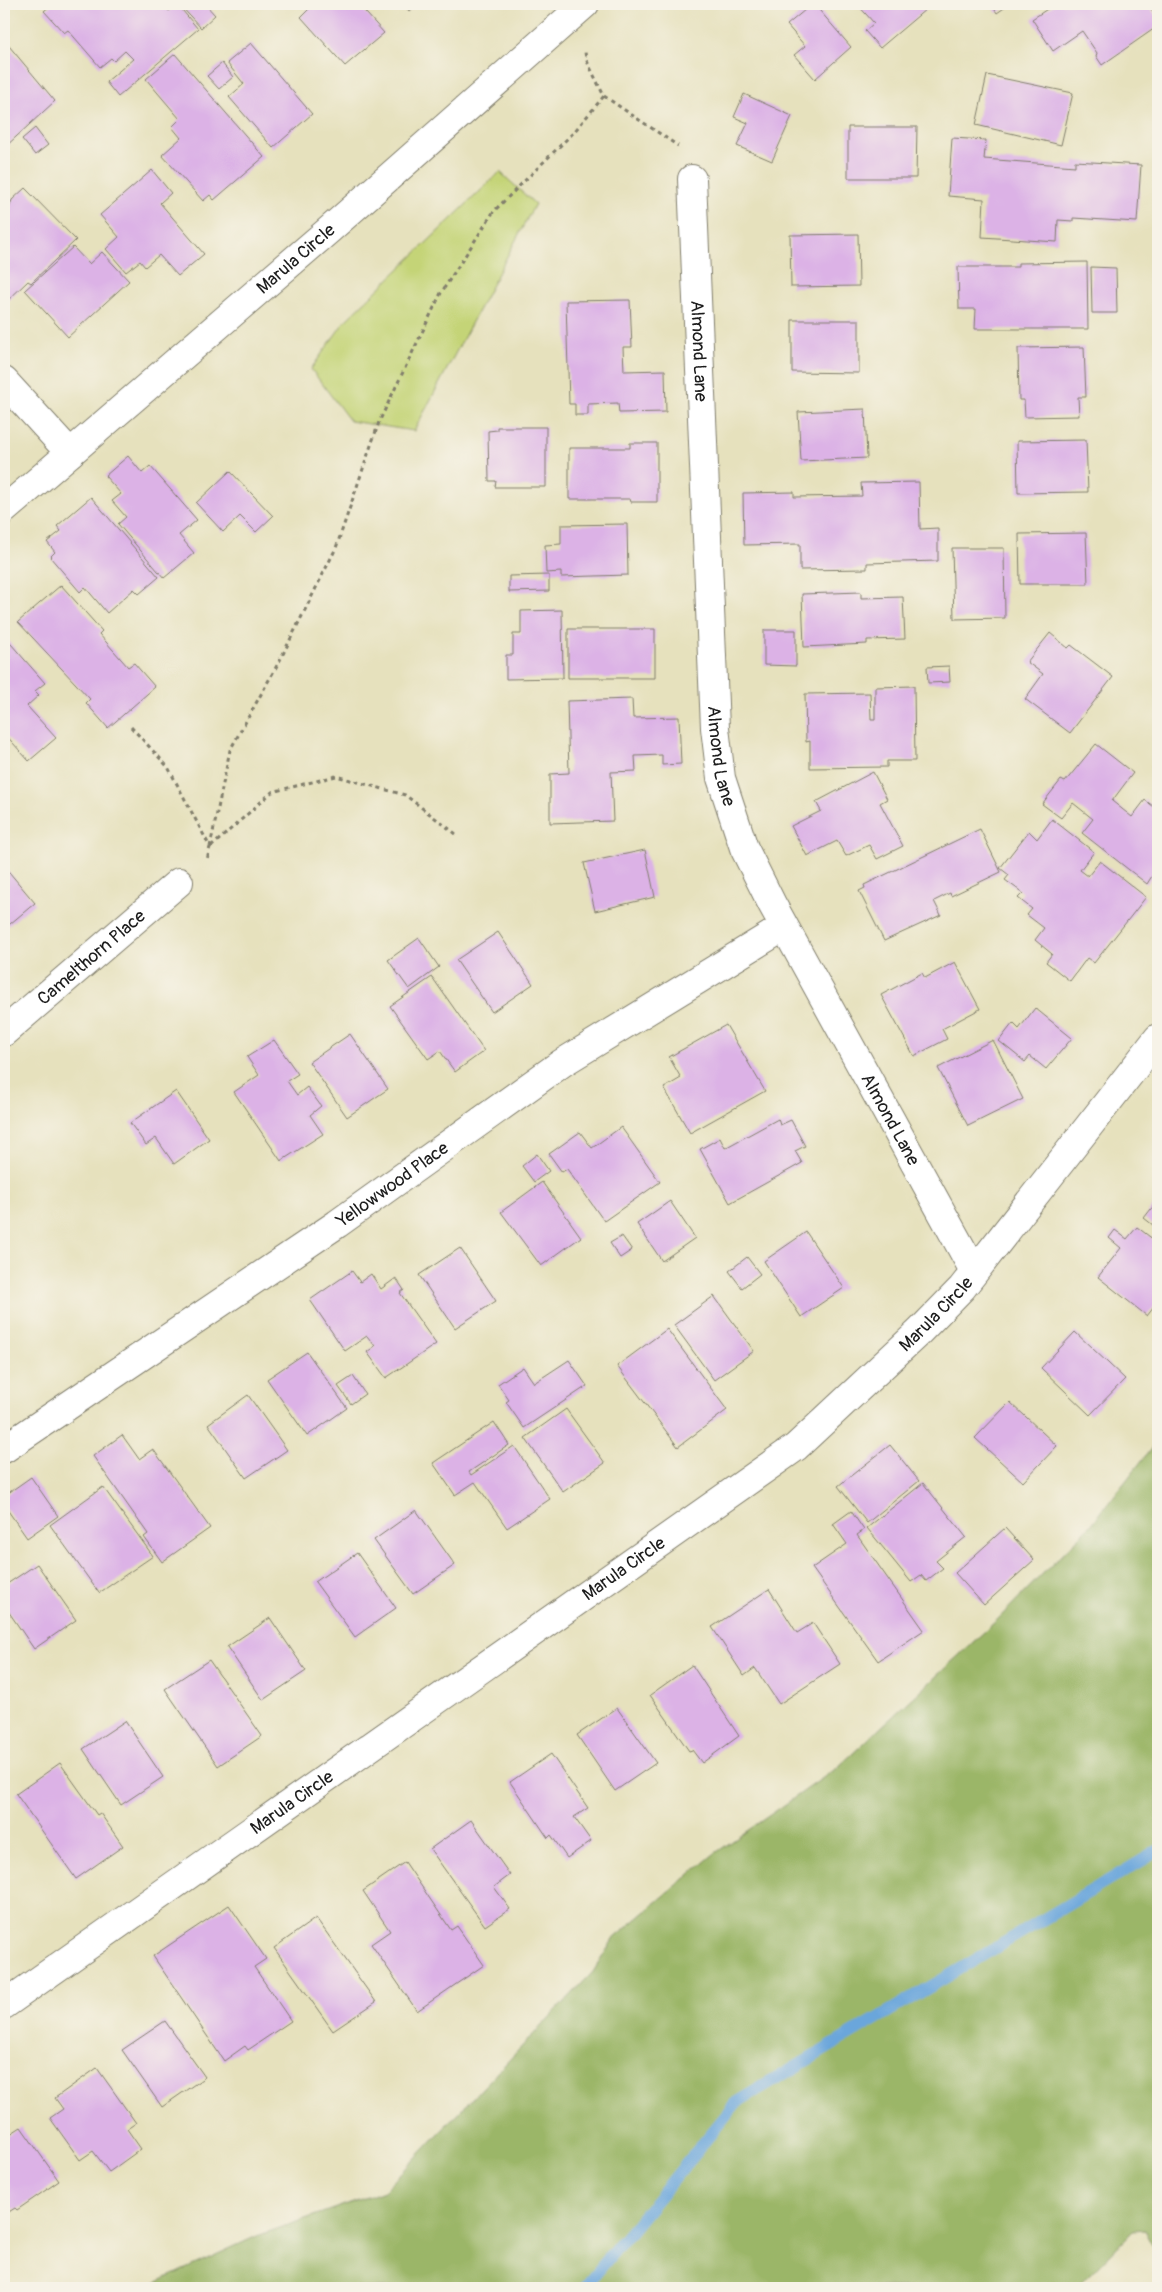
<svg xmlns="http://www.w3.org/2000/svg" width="1162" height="2292" font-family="Pangolin,sans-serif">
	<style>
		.green { fill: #c4d477; stroke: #70784a }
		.forest { fill: #9bb668; stroke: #5c6942 }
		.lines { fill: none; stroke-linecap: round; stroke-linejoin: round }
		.stream { stroke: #6ba6db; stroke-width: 12 }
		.building { fill: #dcb2e6 }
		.street-casing { stroke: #817e6c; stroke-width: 30 }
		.path { stroke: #817e6c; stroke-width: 3; stroke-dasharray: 4 4; stroke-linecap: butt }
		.street { stroke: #fff; stroke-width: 28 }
		.labels { text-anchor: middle; stroke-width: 4; stroke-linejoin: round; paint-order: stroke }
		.street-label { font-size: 18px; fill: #1c1c1c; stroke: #f7f3e8 }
	</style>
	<rect width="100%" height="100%" fill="#f7f3e8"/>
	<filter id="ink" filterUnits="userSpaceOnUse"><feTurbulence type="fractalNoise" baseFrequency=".02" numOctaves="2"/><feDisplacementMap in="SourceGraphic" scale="10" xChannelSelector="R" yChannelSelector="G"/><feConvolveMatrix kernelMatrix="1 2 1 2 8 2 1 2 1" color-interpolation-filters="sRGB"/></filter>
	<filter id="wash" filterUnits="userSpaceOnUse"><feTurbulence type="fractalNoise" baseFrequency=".0096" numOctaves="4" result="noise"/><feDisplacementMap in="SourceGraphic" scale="20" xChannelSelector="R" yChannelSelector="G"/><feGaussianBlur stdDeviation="1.12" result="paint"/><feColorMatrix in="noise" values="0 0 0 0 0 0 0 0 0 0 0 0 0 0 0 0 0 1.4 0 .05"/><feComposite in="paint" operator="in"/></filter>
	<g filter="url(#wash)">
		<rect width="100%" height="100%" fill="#e6e1bd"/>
		<path class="green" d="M500,172l35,32 -121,227 -64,-10 -39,-52 34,-48z"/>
		<path class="forest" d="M1158,1440v808l-3,1 -10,-19 -12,1 -56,57h-933l113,-52 127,-45 209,-219 21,-34 100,-84 123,-86 160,-148 94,-95z"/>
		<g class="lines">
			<path class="stream" d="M584,2288l153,-186 421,-251"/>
		</g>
		<g id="blocks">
			<path class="building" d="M52,4h110l7,7 8,-7 21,25 -80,68 -12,-15 27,-23 -8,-8 -11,10 -3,-3 -11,9 -32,-37 -4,3 -20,-22z
				M179,4h26l10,11 -14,13z
				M310,4h48l26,29 -39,33 -44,-49 11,-11z
				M402,4h15l-8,7z
				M812,4h2l37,43 -36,32 -21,-24 11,-9 -18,-21z
				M857,4h75l-52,44 -15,-17 9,-8z
				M991,4h19l-13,9z
				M1055,4h93l10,15v7l-56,39 -6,-9 1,-3 -15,-22 -29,20 -21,-32z
				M251,43l61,71 -39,34 -44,-51 15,-13 -17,-21z
				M4,45l2,3 3,-2 46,55 -51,47z
				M175,54l89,103 -50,43 -4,-5 -7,6 -41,-46 19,-17 -9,-11 8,-8 -34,-40z
				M222,63l11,14 -14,12 -12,-13z
				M987,75l86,18 -12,52 -85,-20z
				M744,94l48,22 -20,45 -35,-15 11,-23 -14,-6z
				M848,127h69l-1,51h-68z
				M35,128l13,17 -13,10 -13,-16z
				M952,138l34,2 -2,19 91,7v-5l66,4 -4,57 -64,-4v3l-15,-1 -1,22 -75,-5 2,-38 -36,-3z
				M152,170l19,23 -11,10 44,51 -26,22 -19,-21 -14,12 -5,-6 -14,11 -20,-23 13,-12 -19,-22z
				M25,188l51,52 -45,43 -3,-2 -24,23v-82l8,-22z
				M858,234l1,52 -68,1 -1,-52z
				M73,247l16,17 13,-12 27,29 -61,56 -43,-47z
				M1087,262l1,67h-113l1,-20h-17l-1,-42h60v-4z
				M1091,267l25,1 1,45h-25z
				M630,300l2,47h-9l1,24 41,-1 1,42 -47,1 -1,-10 -30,1v11h-13v-11h-6l-3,-103z
				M792,320h67v53l-67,-1z
				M1084,347l2,50h-8l1,19 -54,1 -1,-17h-5l-1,-52z
				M865,409l2,49 -66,3 -3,-49z
				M497,427h49v60h-51l1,-6h-7l-1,-50 9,-1z
				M1086,440l2,52 -70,1 -1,-52z
				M630,443h27v59h-26l-1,-3h-61v-51h61z
				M128,456l14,17 8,-7 47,54 -18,15 15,18 -30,25 -46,-54 8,-7 -14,-16 9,-7 -16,-18z
				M230,471l43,45 -17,16 -16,-16 -17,16 -27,-29z
				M919,482l1,47 18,-1v33l-71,2v6l-67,1v-26l-56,1 -1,-52 51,-1v5l68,-1 -1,-13z
				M91,497l68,80 -20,17 -5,-5 -27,24 -22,-26 -5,5 -30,-35 5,-5 -8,-10 14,-11 -4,-5z
				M627,524l1,51 -67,2v-5l-15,1 -1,-28 16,-1v-19z
				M1086,533l2,51h-68l-1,-50z
				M952,548h52l1,70 -51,1z
				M549,575v16l-40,1v-16z
				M61,585l41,46 -3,3 29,33 6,-4 21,24 -47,41 -22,-25 4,-4 -72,-77z
				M861,592v6l42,-1 2,42 -38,1v4l-63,3 -2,-53z
				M562,610l1,68 -57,1v-24h7v-21h8v-23z
				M568,629h87v49h-87z
				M764,630h32v36l-32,-1z
				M1050,633l18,15 3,-3 42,32 -43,56 -45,-34 18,-25 -16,-12z
				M4,636l41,47 -10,8 4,4 -12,11 29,32 -27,23 -25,-28v-11l2,-2 -2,-3z
				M949,666l1,16 -22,1 -1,-16z
				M914,686l1,75h-28v6l-77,1v-27l-4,1 -1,-48 65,-1 1,26h4v-32z
				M632,699l1,19 46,-1 2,47 -19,1v-10l-27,1 1,15 -25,1 2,49 -63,2v-49l19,-1 -2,-72z
				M1096,744l37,29 -21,28 20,16 13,-17 13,10v71l-6,-5 -5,8 -65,-51 11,-14 -20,-16 -12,15 -19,-14 19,-24 4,2z
				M873,772l14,27 -7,4 23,43 -26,13 -8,-14 -23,11 -9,-15 -30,15 -16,-30 30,-15 -5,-9z
				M1052,819l42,33 -14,18 8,6 12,-15 46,36 -52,66 -7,-5 -17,23 -24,-19 6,-8 -17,-14 9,-12 -17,-13 5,-6 -14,-11 5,-5 -18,-13 4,-5 -9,-7 29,-37 8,8z
				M980,829l21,43 -50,24 -1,-3 -16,8 7,14 -57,26 -25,-50 6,-3 -1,-3z
				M645,850l10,47 -60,14 -11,-48z
				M4,866l31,37 -31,26z
				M498,932l35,52 -41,28 -36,-52z
				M419,938l20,29 -30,22 -21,-29z
				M955,962l25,47 -38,20 5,10 -33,17 -33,-61 41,-22 3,5z
				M432,977l52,74 -29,21 -15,-21 -12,8 -38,-53z
				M1035,1008l37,30 -26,31 -16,-13 -5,6 -26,-21 14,-18 6,6z
				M726,1025l39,66 -75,42 -26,-45 17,-10 -12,-21z
				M350,1034l38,55 -41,28 -38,-55z
				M274,1040l24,34 -11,7 10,14 10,-8 14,19 -11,9 13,19 -42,27 -47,-69 25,-17 -12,-18z
				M993,1040l30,59 -55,27 -30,-58z
				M176,1091l33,48 -35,25 -18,-26 -10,7 -16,-22z
				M778,1119l2,6 11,-5 14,26 -10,5 7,12 -72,40 -30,-54 20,-11 5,10z
				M621,1127l39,55 -56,39 -37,-52 -5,3 -13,-18 31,-22 12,16z
				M537,1154l12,17 -15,11 -12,-16z
				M542,1182l39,55 -40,29 -40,-54z
				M1158,1200v29l-14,-11z
				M670,1201l25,37 -33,23 -25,-37z
				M1137,1227l21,16v59l-11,14 -49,-39 23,-29 -12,-10 6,-8 12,9z
				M806,1232l38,56 -43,29 -37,-56z
				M622,1236l10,14 -12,8 -10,-15z
				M460,1248l36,53 -41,27 -36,-53z
				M747,1257l13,17 -18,14 -13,-17z
				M352,1271l8,11 11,-8 10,15 15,-11 8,12 -4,3 36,51 -50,34 -19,-26 8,-6 -8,-10 -22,15 -35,-51z
				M714,1296l40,55 -40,29 -40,-55z
				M667,1329l60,81 -49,37 -61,-81z
				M1075,1332l50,47 -35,36 -49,-47z
				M307,1352l40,56 -40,28 -40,-57z
				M569,1360l18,26 -63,42 -18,-26 3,-2 -11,-16 25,-17 11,16z
				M353,1376l12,18 -14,10 -13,-18z
				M248,1395l39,55 -41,28 -38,-54z
				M1010,1402l47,44 -34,36 -48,-44z
				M566,1409l39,54 -42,29 -38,-54z
				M494,1422l15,23 -40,27 2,3 43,-29 36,53 -43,29 -32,-46 -20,13 -22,-32z
				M122,1435l17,24 14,-10 57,79 -48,34 -18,-25 4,-3 -55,-78z
				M890,1445l29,36 -52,42 -29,-37z
				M31,1477l27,39 -31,22 -23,-33v-9z
				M923,1483l43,54 -30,24 7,7 -17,13 -5,-6 -10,7 -44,-54z
				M103,1487l50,69 -54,37 -49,-68z
				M416,1510l39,55 -42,29 -39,-54z
				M851,1511l13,19 -7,5 67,95 -46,31 -66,-93 35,-24 -14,-20z
				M1005,1528l29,32 -50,45 -29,-32z
				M357,1553l39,55 -41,29 -40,-55z
				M37,1564l39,56 -42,29 -30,-44v-19z
				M769,1589l28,44 16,-10 27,41 -61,40 -24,-36 -11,8 -32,-49z
				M270,1618l36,53 -43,29 -36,-53z
				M209,1660l53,76 -44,30 -53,-77z
				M692,1665l47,71 -37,27 -10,-13 -3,1 -39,-56z
				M617,1708l39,55 -41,28 -38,-56z
				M125,1721l38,56 -42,28 -38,-56z
				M551,1754l37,54 -14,9 17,24 -24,17 -16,-23 -3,3 -38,-56z
				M60,1763l37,52 3,-2 23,33 -47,33 -60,-85z
				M471,1820l39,55 -16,12 16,22 -25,17 -55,-77z
				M405,1862l46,68 6,-4 27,39 -67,46 -46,-67 19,-13 -27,-40z
				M229,1905l37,54 -12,8 37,54 -43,29 -3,-4 -21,15 -71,-105z
				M316,1918l60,84 -43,29 -59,-83z
				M165,2021l40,56 -43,30 -40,-57z
				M97,2068l39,55 -9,6 14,20 -32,23 -16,-21 -13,9 -30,-42 13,-9 -8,-11z
				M21,2127l38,54 -42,29 -2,-2 -11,7v-77z"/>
		</g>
	</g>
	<g filter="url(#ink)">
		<use href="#blocks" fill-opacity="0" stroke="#817e6c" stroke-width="1"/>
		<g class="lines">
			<defs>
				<g id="street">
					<path id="s1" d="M692,179l23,549 6,50 23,70 28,56 202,367"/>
					<path d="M4,381l66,72"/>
					<path id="s2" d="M4,510l325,-280 256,-226"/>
					<path id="s3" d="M4,1032l175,-150"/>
					<path id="s4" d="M4,1449l333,-225 225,-161 222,-136"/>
					<path id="s5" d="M4,2005l792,-558 123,-115 43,-44 196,-250"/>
				</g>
			</defs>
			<use href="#street" class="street-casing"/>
			<path class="path" d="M604,96l74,50
				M131,727l37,40 42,80 -3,13
				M210,847l20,-97 50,-90 56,-112 43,-126 62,-129 53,-82 80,-79 30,-36 -18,-37 -1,-7
				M211,847l61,-55 64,-16 69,19 51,39"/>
			<use href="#street" class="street"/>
		</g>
	</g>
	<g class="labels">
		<g class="street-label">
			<text dy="6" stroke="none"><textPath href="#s2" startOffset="385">Marula Circle</textPath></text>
			<text dy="6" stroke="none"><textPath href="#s1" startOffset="172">Almond Lane</textPath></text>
			<text dy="6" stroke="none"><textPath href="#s1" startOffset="578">Almond Lane</textPath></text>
			<text dy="6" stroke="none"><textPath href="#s3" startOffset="115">Camelthorn Place</textPath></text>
			<text dy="6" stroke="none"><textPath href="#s1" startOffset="982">Almond Lane</textPath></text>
			<text dy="6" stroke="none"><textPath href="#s4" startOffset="470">Yellowwood Place</textPath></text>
			<text dy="6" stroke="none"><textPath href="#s5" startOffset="1162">Marula Circle</textPath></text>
			<text dy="6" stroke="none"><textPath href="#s5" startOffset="758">Marula Circle</textPath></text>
			<text dy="6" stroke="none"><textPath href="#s5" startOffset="352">Marula Circle</textPath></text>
		</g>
	</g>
	<rect width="1162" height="2292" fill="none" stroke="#f7f3e8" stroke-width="20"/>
</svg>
